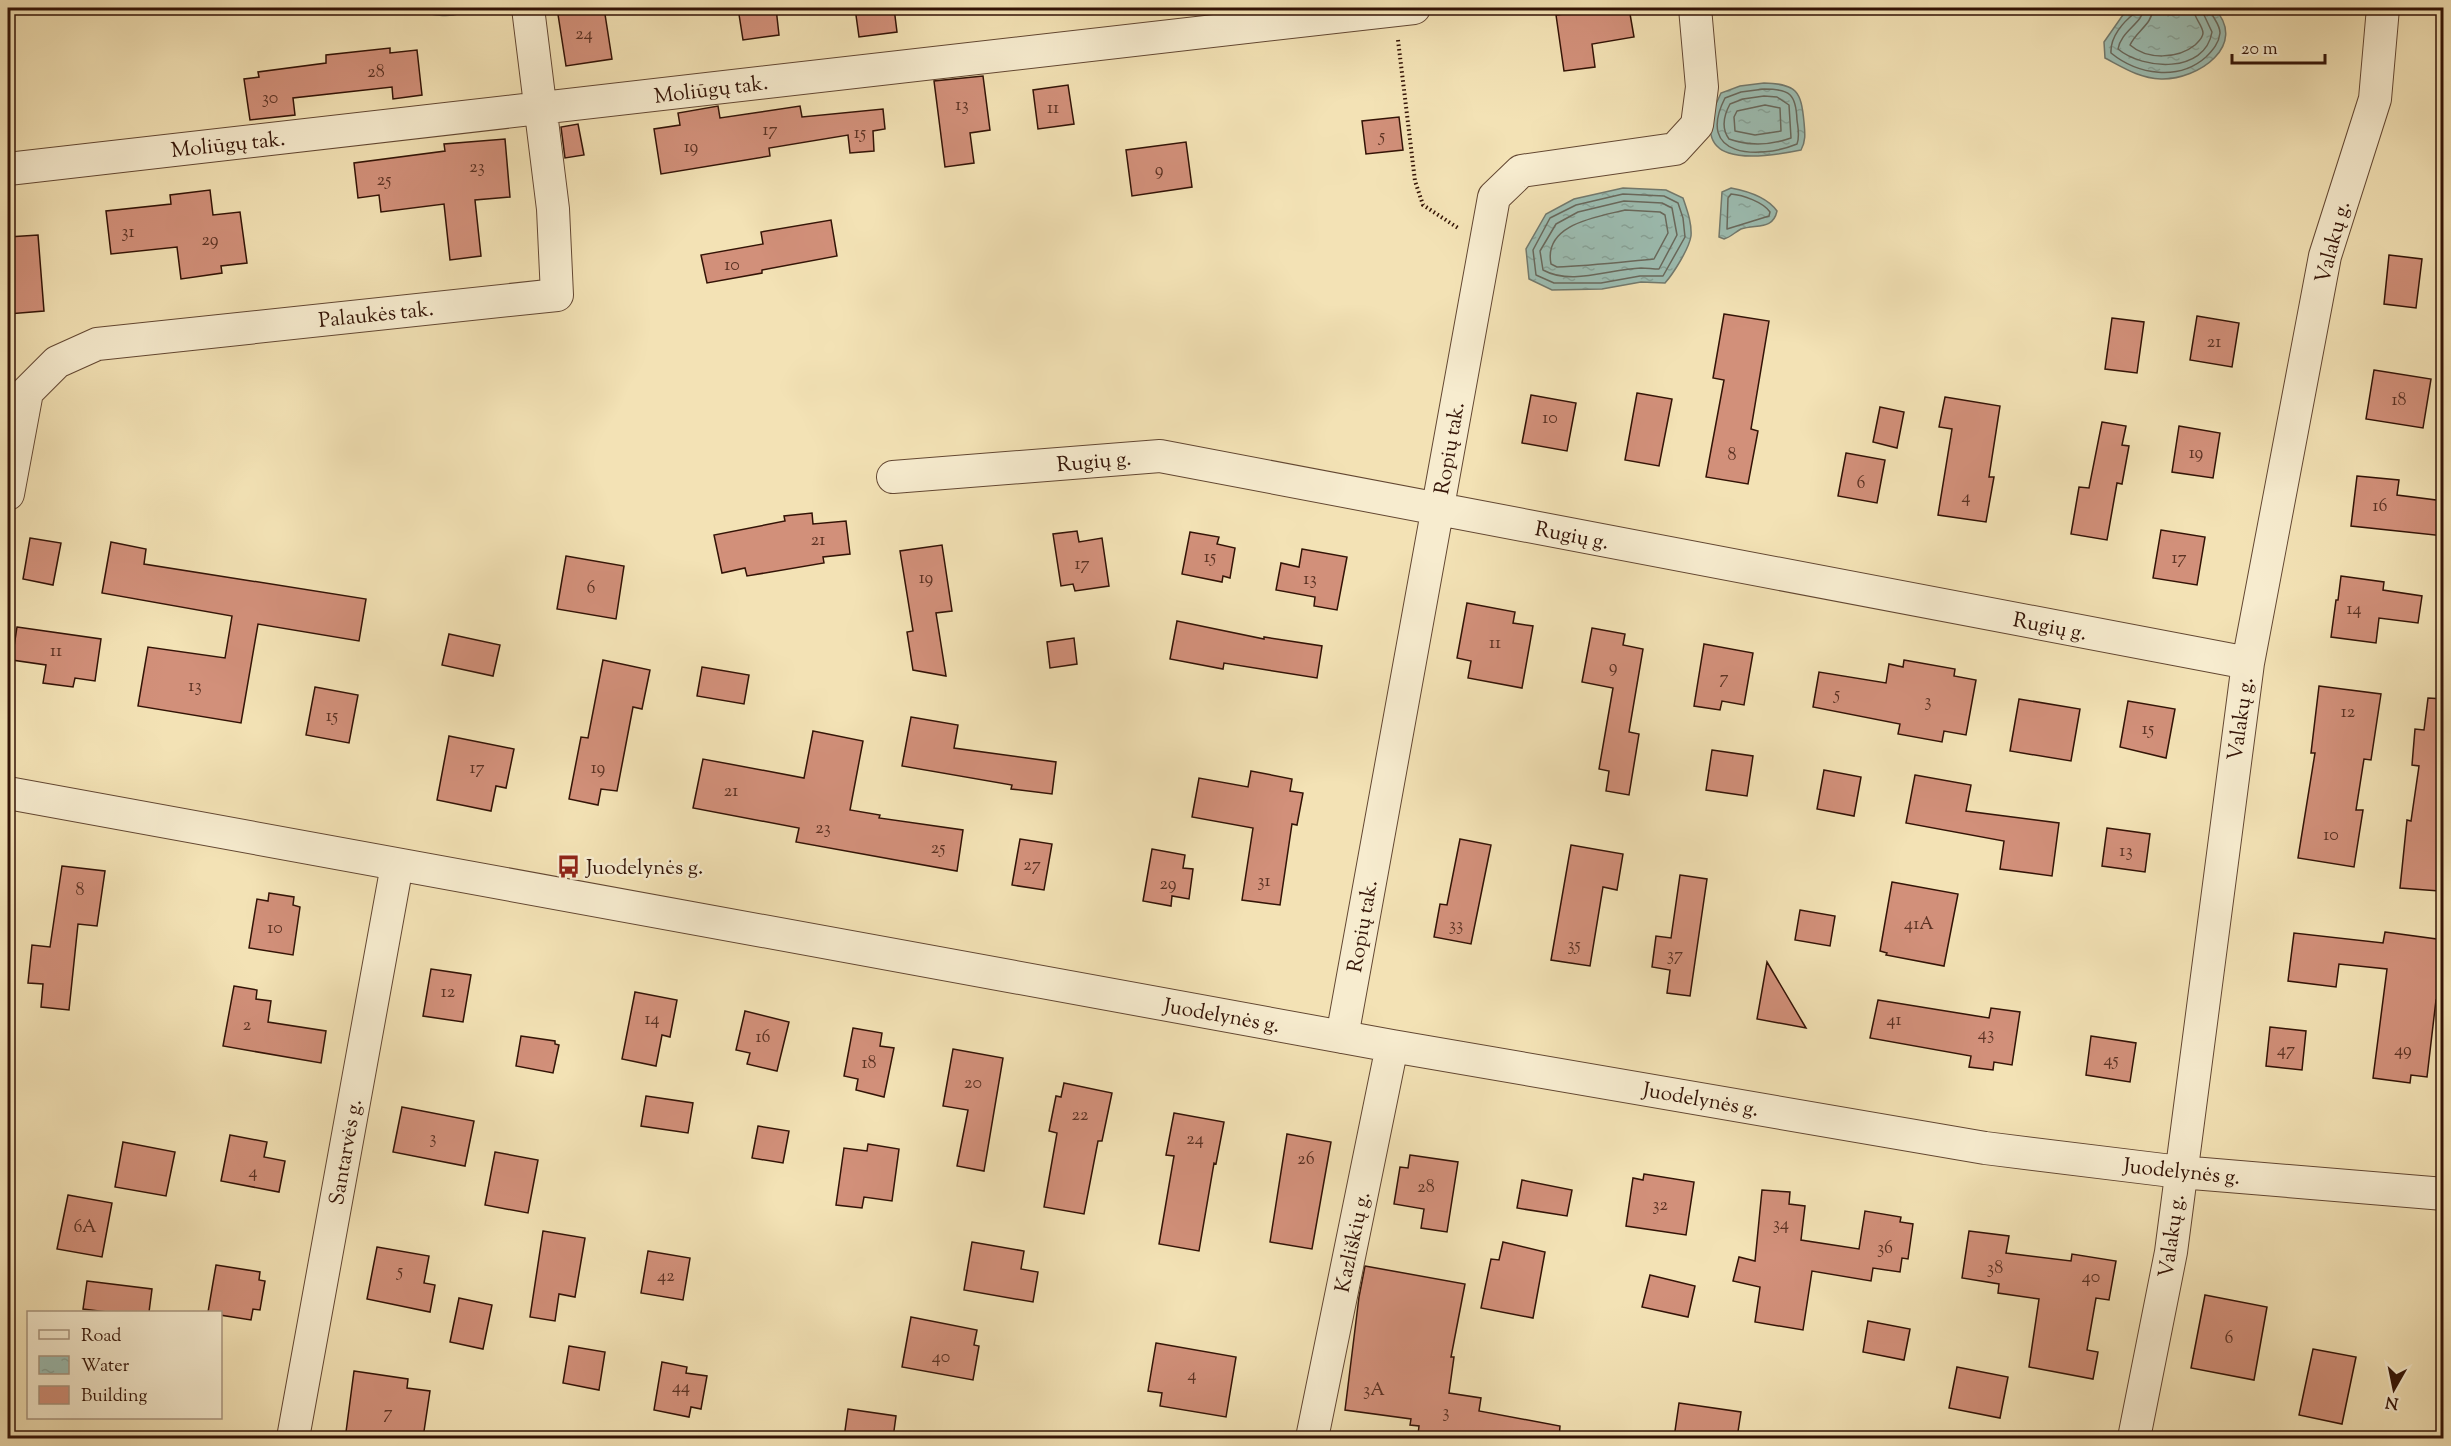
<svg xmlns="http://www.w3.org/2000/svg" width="2451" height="1446" font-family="'Sorts Mill Goudy',serif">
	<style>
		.water { fill: url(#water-ripples); stroke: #72796d; stroke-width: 1.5 }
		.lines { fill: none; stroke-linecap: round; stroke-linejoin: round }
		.shore { stroke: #68685c; stroke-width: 1.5 }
		.building { fill: #d2907a; stroke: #331306; stroke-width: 1.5 }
		.minor-casing { stroke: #634732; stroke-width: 34 }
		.path { stroke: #331306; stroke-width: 4; stroke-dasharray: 1.5 3; stroke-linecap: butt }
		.minor { stroke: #f7eccf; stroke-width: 32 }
		.labels { text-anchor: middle; stroke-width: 5; stroke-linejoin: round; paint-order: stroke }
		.number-label { font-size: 18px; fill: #5b3223 }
		.street-label { font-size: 21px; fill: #331306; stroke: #f7eccf }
		.poi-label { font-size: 21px; fill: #331306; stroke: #f7eccf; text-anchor: start }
	</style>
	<defs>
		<pattern id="water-ripples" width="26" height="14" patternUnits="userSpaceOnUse" patternTransform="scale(1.5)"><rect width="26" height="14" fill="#9cbdb2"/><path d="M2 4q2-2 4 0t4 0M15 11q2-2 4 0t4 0" fill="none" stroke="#87a298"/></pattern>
	</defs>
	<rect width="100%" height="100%" fill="#f3e2b5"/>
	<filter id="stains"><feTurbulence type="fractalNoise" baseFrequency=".00333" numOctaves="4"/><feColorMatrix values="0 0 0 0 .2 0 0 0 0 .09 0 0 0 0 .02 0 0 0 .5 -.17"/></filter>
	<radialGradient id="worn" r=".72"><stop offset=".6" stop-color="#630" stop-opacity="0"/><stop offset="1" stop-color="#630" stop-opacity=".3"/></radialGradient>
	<path class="water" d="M411,8h62c-18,12 -43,8 -62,0z
		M2141,8h73c35,37 -16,72 -53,71 -22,-1 -37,-11 -56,-21l-1,-16 21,-30z
		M1764,83c33,1 37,8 40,39 1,11 2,19 -3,28 -49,10 -117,17 -80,-57l19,-7z
		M1623,188l43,2 17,8c4,12 9,25 8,38 -2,13 -18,38 -26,47l-24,-1 -39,7 -50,1 -23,-11 -3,-30 20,-35 28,-15z
		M1731,188c16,3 36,9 46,23 -4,19 -20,13 -36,18 -6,3 -10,8 -17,10l-5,-2 3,-45z"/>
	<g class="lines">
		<path class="shore" d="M2136,8l-1,5c-12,9 -25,24 -24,40 27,22 68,28 95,4 7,-7 13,-14 14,-24 0,-10 -9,-16 -10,-25
			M2144,8c-1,15 -23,23 -26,41 25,21 87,25 94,-17l-8,-17 -2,-7
			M2153,8c-1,17 -16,22 -23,37 17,15 48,14 65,0 3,-3 8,-7 8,-12 0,-7 -9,-15 -10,-25
			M1764,89c26,0 32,5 33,31 1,8 3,16 0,24 -39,16 -102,13 -72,-46l16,-6z
			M1764,96l13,1 12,8 2,33c-20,7 -42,8 -62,1 -8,-11 -5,-24 1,-35l13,-5z
			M1765,105l15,3 1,23 -26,4 -20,-4 -1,-14 3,-6z
			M1623,194l41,2 14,7 5,15 2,19 -22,39h-23l-39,7h-47l-18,-8 -3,-25 17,-32 26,-13z
			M1731,194c12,1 32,8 39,18l-1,4 -42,13 1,-31z
			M1624,201l38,2 10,5 5,27 -18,34c-6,0 -12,-1 -18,-1 -32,1 -69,18 -98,2l-3,-19 16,-27 22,-12z
			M1625,210l35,2 5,3 3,18 -14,26c-32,3 -64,7 -97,8l-6,-3c-8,-40 46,-47 74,-54z"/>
	</g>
	<path class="building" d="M557,8h47l8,51 -46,7z
		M738,8h38l3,27 -36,5z
		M855,8h39l3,24 -38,5z
		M1616,8h13l5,29 -42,7 3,23 -31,4 -8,-56 31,-4 1,2z
		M390,48v5l27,-3 5,45 -29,4 -1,-12 -99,11 2,17 -45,5 -6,-41 15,-2 -1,-5 68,-9v-8z
		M983,76l7,54 -20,3 4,30 -29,4 -11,-86z
		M1068,85l6,39 -36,5 -5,-39z
		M718,106l2,12 80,-12 2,11 81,-8 2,20 -12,2 1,20 -24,2 -2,-18 -79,13 1,8 -109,18 -7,-45 26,-4 -2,-12z
		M1399,117l4,33 -37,4 -4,-33z
		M578,124l6,31 -19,3 -4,-31z
		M505,139l5,58 -35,3 6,56 -31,4 -6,-56 -63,8 -2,-17 -21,3 -4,-35 91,-12 -1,-7z
		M1186,142l6,45 -60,9 -6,-46z
		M210,190l3,25 27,-3 7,51 -26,3 1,7 -41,6 -4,-32 -66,7 -5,-43 65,-7 -1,-9z
		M831,220l6,36 -75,14v3l-55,10 -6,-28 62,-11 -2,-12z
		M38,235l6,76 -36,3v-77z
		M2389,255l33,4 -6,49 -32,-4z
		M1724,314l45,7 -18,108 7,2 -10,53 -42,-7 18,-97 -11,-2z
		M2197,316l42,7 -7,44 -42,-7z
		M2112,318l32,4 -7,51 -32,-4z
		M2374,370l57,9 -8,49 -57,-9z
		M1637,393l35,6 -13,67 -34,-6z
		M1531,395l45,8 -9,48 -45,-8z
		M1945,397l55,9 -11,71h5l-8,45 -48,-7 14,-86 -13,-2z
		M1880,407l24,5 -7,36 -24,-6z
		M2102,422l24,4 -4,19 7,1 -7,38 -5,-1 -10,57 -36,-6 8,-47 10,1z
		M2179,426l41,7 -7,45 -41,-6z
		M1846,453l39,7 -8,43 -39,-7z
		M2357,476l42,4 -2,15 47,6v35l-93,-10z
		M812,513l1,11 33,-3 4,33 -27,3 1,6 -77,13 -2,-8 -23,5 -8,-38 71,-14 -1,-5z
		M2161,530l44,7 -8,48 -44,-7z
		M1077,531l2,11 23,-4 7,48 -34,5 -2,-7 -12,2 -8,-52z
		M1190,532l29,5 -2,7 18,4 -5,30 -7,-2 -1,6 -40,-8z
		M30,538l31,5 -8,42 -30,-6z
		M111,542l35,7 -2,15 222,35 -7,42 -101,-17 -17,99 -103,-17 10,-59 77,11 7,-42 -130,-23z
		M942,545l10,66 -16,2 10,63 -33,-6 -6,-38 6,-1 -13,-80z
		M1302,549l45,8 -10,53 -23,-4 1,-9 -39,-7 5,-27 18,4z
		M566,556l58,10 -8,53 -59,-10z
		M2341,576l43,6 -1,8 39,6 -4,27 -39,-5 -3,25 -45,-6 5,-37h2z
		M1467,603l48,9 -2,11 20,3 -11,62 -54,-10 3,-17 -14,-3z
		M1177,621l87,18v-2l58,9 -5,32 -93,-15 -1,6 -53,-10z
		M17,627l84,12 -6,42 -20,-3 -2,9 -30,-4 3,-18 -34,-5z
		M1592,628l33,6 -2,11 20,4 -14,83 10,2 -10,61 -23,-4 3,-20 -10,-2 14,-81 -31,-6z
		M449,634l51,11 -7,31 -51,-11z
		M1074,638l3,26 -27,4 -3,-26z
		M1704,644l49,9 -9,52 -22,-4 -2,9 -26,-4z
		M603,660l47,10 -8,39 -9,-2 -16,84 -16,-2 -3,16 -29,-6 12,-62 7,1z
		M1904,660l51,9 -1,7 22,4 -10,55 -22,-4 -2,11 -44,-8 2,-10 -87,-17 6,-35 67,11 3,-19 14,3z
		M702,667l47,8 -5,29 -47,-8z
		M2319,686l62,8 -10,66 -7,-1 -8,51h7l-9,57 -56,-9 17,-105h-4z
		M315,687l43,8 -9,48 -43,-8z
		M2428,698l16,1v140l-5,52 -39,-3 7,-68 4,1 8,-55 -7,-1 3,-36 9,1z
		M2019,699l61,10 -9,52 -61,-10z
		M2128,701l47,8 -9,49 -46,-11z
		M911,717l47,8 -4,23 102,14 -4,32 -41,-5 1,-4 -110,-19z
		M813,731l50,10 -13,69 30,5 -1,3 84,12 -6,41 -161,-29 3,-14 -106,-20 10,-49 101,19z
		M449,736l65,13 -8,39 -10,-2 -5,25 -54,-11z
		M1712,750l41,6 -6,40 -41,-6z
		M1824,770l37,7 -7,39 -37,-7z
		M1251,771l41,8 -2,12 13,2 -6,32 -5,-1 -12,81 -38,-5 11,-72 -61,-11 7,-39 49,9z
		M1915,775l56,10 -5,26 93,12 -7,53 -52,-7 4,-28 -98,-18z
		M2107,828l43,6 -5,38 -43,-6z
		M1020,839l32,5 -8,46 -32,-5z
		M1460,839l31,6 -20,99 -37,-7 6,-33 7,1z
		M1571,845l52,9 -6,36 -14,-3 -13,79 -39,-6z
		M1152,849l33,6 -2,13 10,1 -4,30 -17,-3 -1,10 -28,-5z
		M62,866l43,5 -8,55 -19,-2 -9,86 -28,-3 2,-23 -15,-1 4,-38 18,2z
		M1680,875l27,4 -17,117 -23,-3 3,-23 -18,-3 4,-31 15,2z
		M1892,882l66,12 -14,72 -58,-11 1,-2 -7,-2z
		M269,893l25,4 -1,8 7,2 -7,48 -44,-7 8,-49 11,2z
		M1800,910l35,6 -5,30 -35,-6z
		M2385,932l59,8v61l-8,-1 -9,77 -16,-2 -1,8 -37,-5 14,-109 -48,-5 -3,23 -48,-6 6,-48 89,10z
		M1767,962l39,66 -49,-9z
		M431,969l40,6 -8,47 -40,-6z
		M234,986l23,4 -1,9 15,2 -3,21 58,9 -5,32 -98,-17z
		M635,992l42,8 -7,37 -8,-2 -6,31 -34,-7z
		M1878,1000l111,18 2,-10 29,4 -8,53 -18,-3 -1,8 -24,-3 2,-11 -101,-18z
		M745,1011l44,11 -12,49 -30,-7 3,-11 -14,-3z
		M2270,1027l36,4 -4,39 -36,-4z
		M853,1028l29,5 -2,13 14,2 -10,49 -28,-7 2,-11 -14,-3z
		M521,1036l34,5v3l4,1 -6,28 -37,-7z
		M2091,1036l45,7 -6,39 -44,-7z
		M953,1049l50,9 -19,113 -27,-5 11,-56 -25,-4z
		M1064,1083l48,10 -10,48h-4l-14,73 -40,-7 13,-74 -8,-2 7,-35 5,1z
		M646,1096l47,7 -5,30 -47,-7z
		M402,1107l72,14 -9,45 -72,-14z
		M1174,1113l50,9 -8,42 -2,-1 -15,88 -40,-7 15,-88 -8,-1z
		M758,1126l31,5 -6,32 -31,-5z
		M1287,1134l44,8 -19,107 -42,-7z
		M230,1135l37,7 -3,15 21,4 -6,31 -58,-11z
		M123,1142l52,10 -9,44 -51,-9z
		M868,1144l31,5 -7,52 -28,-4 -2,11 -26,-3 8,-57 23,3z
		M495,1152l43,8 -10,53 -43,-8z
		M1410,1155l48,7 -11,70 -26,-4 3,-19 -30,-5 6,-37 8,1z
		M1644,1174l50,8 -8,53 -60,-9 7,-48 10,2z
		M1522,1180l50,10 -5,26 -50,-8z
		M1762,1190l28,2 -1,12 16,2 -4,34 58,9 6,-38 36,6 -1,5 13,2 -5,35 -6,-1 -2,14 -27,-4 -2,13 -59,-10 -9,59 -48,-8 5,-35 -27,-6 6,-24 16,4z
		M68,1195l44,8 -10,54 -45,-8z
		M543,1231l42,7 -10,59 -16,-3 -4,27 -25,-4z
		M1969,1231l40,5 -3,17 65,8 1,-7 44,7 -7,39 -13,-2 -9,52 11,2 -5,27 -64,-12 10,-68 -41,-6 1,-9 -37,-6z
		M972,1242l52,9 -3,18 17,3 -5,30 -69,-12z
		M1503,1242l42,10 -12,66 -52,-10 10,-49 8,1z
		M377,1247l52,9 -5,27 11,2 -5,27 -63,-13z
		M648,1251l42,7 -7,42 -42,-7z
		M216,1265l44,7 -1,8 6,1 -5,29 -7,-1 -2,11 -31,-5v-3h-12z
		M1365,1266l100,18 -14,73h3l-5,36 32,5 -2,13 81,15 -1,12h-114l-27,-4 1,-8 -9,-1 1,-6 -66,-9 14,-113z
		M1650,1275l45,11 -7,31 -46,-10z
		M87,1281l65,8 -3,23h-42l-24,-3z
		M2205,1295l62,12 -13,73 -63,-12z
		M459,1298l33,7 -9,44 -33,-7z
		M911,1317l66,13 -3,15 5,1 -6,34 -71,-13z
		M1868,1321l42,8 -6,31 -41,-8z
		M1156,1343l80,14 -10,60 -66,-11 2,-13 -14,-2z
		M569,1346l36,6 -6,38 -36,-7z
		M2313,1349l43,8 -14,67 -43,-9z
		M662,1362l25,5 -1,6 21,3 -6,33 -10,-2 -2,10 -35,-7z
		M1957,1367l51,10 -8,41 -51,-10z
		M354,1371l54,8 -1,9 23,3 -7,47h-34l-43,-6z
		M1679,1403l62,9 -4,26h-63z
		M848,1409l48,7 -3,22h-49z"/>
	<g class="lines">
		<defs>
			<path id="minor" d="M8,169l1406,-161
				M893,477l267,-21 1088,207
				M8,494l19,-102 30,-30 40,-18 460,-49 -4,-86 -25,-201
				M8,793l1384,253 593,102 195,24 264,22
				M1342,1037l152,-840 27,-26 154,-22 22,-24 5,-38 -7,-79
				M293,1438l104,-573
				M1312,1438l80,-392
				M2134,1438l37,-186 77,-589 77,-407 50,-157 8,-91"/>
		</defs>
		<use href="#minor" class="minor-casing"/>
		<path class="path" d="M1398,40l17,141 8,24 35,23"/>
		<use href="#minor" class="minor"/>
	</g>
	<defs>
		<symbol id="bus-bare" viewBox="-9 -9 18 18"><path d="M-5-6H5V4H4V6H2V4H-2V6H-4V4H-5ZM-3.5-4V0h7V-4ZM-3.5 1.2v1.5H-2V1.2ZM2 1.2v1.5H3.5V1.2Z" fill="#8f2418" stroke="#f7eccf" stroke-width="2.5" paint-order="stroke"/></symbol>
	</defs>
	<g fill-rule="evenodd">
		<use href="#bus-bare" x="552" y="850" width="33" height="33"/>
	</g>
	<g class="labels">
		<g class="number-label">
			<text x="584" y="39">24</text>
			<text x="376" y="77">28</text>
			<text x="270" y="103">30</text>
			<text x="962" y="110">13</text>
			<text x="1053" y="113">11</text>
			<text x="770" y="135">17</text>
			<text x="860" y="138">15</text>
			<text x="1382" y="141">5</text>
			<text x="691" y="152">19</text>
			<text x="477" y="172">23</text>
			<text x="1159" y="175">9</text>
			<text x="384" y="185">25</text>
			<text x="128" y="237">31</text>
			<text x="210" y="245">29</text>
			<text x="732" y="270">10</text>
			<text x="2214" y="347">21</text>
			<text x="2399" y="405">18</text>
			<text x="1550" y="423">10</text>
			<text x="2196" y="458">19</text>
			<text x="1732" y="460">8</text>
			<text x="1861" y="488">6</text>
			<text x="1966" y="502">4</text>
			<text x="2380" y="511">16</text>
			<text x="818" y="545">21</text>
			<text x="1210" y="562">15</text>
			<text x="2179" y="563">17</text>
			<text x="1082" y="569">17</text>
			<text x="926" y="583">19</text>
			<text x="1310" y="584">13</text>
			<text x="591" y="593">6</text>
			<text x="2354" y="614">14</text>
			<text x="1495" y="648">11</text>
			<text x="56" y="656">11</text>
			<text x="1613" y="672">9</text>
			<text x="1724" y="683">7</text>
			<text x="195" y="691">13</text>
			<text x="1837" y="699">5</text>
			<text x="1928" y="706">3</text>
			<text x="2348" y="717">12</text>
			<text x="332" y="721">15</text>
			<text x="2148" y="734">15</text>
			<text x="477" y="773">17</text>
			<text x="598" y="773">19</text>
			<text x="731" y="796">21</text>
			<text x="823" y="833">23</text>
			<text x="2331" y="840">10</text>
			<text x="938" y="853">25</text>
			<text x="2126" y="856">13</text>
			<text x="1032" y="870">27</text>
			<text x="1264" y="886">31</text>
			<text x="1168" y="889">29</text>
			<text x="80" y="895">8</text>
			<text x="1919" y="929">41A</text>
			<text x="1456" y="930">33</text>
			<text x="275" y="933">10</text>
			<text x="1574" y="950">35</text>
			<text x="1675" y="960">37</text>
			<text x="448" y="997">12</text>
			<text x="652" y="1024">14</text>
			<text x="1894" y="1025">41</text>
			<text x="247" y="1030">2</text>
			<text x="1986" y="1039">43</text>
			<text x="763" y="1042">16</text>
			<text x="2286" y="1055">47</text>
			<text x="2403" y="1055">49</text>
			<text x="2111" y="1065">45</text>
			<text x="869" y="1068">18</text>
			<text x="973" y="1088">20</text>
			<text x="1080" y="1120">22</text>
			<text x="433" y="1143">3</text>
			<text x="1195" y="1144">24</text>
			<text x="1306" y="1164">26</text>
			<text x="253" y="1177">4</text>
			<text x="1426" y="1192">28</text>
			<text x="1660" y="1210">32</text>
			<text x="1781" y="1229">34</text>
			<text x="85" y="1232">6A</text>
			<text x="1885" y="1253">36</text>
			<text x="1995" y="1273">38</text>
			<text x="400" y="1276">5</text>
			<text x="666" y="1281">42</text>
			<text x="2091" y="1282">40</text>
			<text x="2229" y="1343">6</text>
			<text x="941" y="1362">40</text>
			<text x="1192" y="1380">4</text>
			<text x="681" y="1392">44</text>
			<text x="1374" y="1395">3A</text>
			<text x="1446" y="1417">3</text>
			<text x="388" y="1418">7</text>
		</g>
		<g class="street-label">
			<text transform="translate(711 89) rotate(-7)" y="7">Moliūgų tak.</text>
			<text transform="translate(228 144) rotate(-6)" y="7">Moliūgų tak.</text>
			<text transform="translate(2332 242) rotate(-75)" y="7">Valakų g.</text>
			<text transform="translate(376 314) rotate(-6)" y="7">Palaukės tak.</text>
			<text transform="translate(1449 448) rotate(-80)" y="7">Ropių tak.</text>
			<text transform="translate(1094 461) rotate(-5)" y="7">Rugių g.</text>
			<text transform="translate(1572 535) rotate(11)" y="7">Rugių g.</text>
			<text transform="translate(2050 626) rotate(11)" y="7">Rugių g.</text>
			<text transform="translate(2240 719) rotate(-82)" y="7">Valakų g.</text>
			<text transform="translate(1362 926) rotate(-80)" y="7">Ropių tak.</text>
			<text transform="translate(1222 1015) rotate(10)" y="7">Juodelynės g.</text>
			<text transform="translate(1701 1099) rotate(10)" y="7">Juodelynės g.</text>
			<text transform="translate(345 1152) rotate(-80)" y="7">Santarvės g.</text>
			<text transform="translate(2182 1171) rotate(6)" y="7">Juodelynės g.</text>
			<text transform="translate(2171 1236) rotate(-82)" y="7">Valakų g.</text>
			<text transform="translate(1352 1242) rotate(-78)" y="7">Kazliškių g.</text>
		</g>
		<g class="poi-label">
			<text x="586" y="874">Juodelynės g.</text>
		</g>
	</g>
	<rect width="2451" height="1446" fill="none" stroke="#f3e2b5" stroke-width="30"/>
	<rect x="9" y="9" width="2433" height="1428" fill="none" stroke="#331306" stroke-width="3"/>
	<rect x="15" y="15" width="2421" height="1416" fill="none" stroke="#331306" stroke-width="1.5"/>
	<rect x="27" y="1311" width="195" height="108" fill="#f7eccf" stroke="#a9957f" stroke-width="1.5"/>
	<rect x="39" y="1330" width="30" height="9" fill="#f7eccf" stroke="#a9957f" stroke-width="1.5"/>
	<text x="81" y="1341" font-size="18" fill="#331306">Road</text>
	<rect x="39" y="1356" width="30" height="18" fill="url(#water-ripples)" stroke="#a9957f" stroke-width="1.5"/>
	<text x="81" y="1371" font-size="18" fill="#331306">Water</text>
	<rect x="39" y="1386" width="30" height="18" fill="#d2907a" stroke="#a9957f" stroke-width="1.5"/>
	<text x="81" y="1401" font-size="18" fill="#331306">Building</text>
	<g transform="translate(2394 1389) rotate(189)" stroke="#f7eccf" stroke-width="4.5" paint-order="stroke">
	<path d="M0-4.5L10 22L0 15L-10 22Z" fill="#331306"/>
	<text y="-9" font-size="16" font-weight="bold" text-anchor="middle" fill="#331306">N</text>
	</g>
	<path d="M2232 54v9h93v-9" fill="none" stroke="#331306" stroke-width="3"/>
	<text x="2241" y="54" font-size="18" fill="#331306" stroke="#f7eccf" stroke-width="4.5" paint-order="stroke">20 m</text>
	<rect width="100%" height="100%" filter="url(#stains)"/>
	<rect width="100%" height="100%" fill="url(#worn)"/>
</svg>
